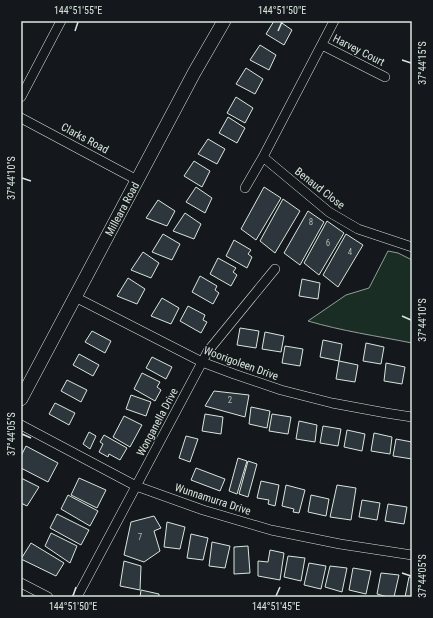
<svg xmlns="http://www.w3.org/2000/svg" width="433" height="618" font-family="'Roboto Condensed',sans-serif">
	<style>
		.green { fill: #1a2d24; stroke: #939e99 }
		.building { fill: #2c363c; stroke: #d8e6dc }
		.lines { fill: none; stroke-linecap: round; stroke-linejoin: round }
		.minor-casing { stroke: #d8e6dc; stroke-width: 10 }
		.secondary-casing { stroke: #d8e6dc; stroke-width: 14 }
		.minor { stroke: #14181c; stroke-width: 9 }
		.secondary { stroke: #14181c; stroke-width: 13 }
		.ticks { fill: none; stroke: #d8e6dc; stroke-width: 1.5 }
		.labels { text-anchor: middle; stroke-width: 3; stroke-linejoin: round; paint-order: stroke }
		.number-label { font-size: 9px; fill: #adbab4 }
		.street-label { font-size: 11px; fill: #d8e6dc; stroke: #14181c }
		.neatline { fill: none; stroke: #d8e6dc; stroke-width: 1.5 }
		.ticks-label { font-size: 10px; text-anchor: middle; fill: #d8e6dc }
	</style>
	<rect width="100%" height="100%" fill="#14181c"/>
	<path class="green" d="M388,251l10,2 14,7v83c-35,-7 -70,-12 -104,-22l38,-26 23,-7z"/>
	<path class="building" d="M274,21h5l13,9 -8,15 -18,-11z
		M260,45l16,10 -7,15 -19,-10z
		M246,68l17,11 -8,15 -19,-10z
		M236,97l17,11 -8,15 -18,-10z
		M228,117l17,11 -8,15 -18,-10z
		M208,139l17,10 -8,15 -19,-10z
		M194,161l16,10 -8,16 -18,-11z
		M196,187l16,11 -7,15 -19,-11z
		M264,187l17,11 -25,42 -15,-11z
		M283,199l17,12 -25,42 -15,-12z
		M158,200l17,11 -8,15 -21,-8z
		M308,211l16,11 -24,43 -16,-12z
		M185,213l16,11 -7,15 -21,-8z
		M327,221l17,12 -25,42 -15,-12z
		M163,234l17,10 -8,16 -20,-8z
		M346,234l17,11 -25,42 -15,-12z
		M234,240l17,10 -3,4 4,3 -5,11 -21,-12z
		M143,252l16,11 -8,15 -20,-8z
		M218,258l18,10 -3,4 4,3 -6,11 -21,-12z
		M200,276l17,10 -2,4 4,3 -6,11 -21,-12z
		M128,278l17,11 -8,15 -20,-8z
		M302,279l18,4 -2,16 -19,-3z
		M162,298l17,10 -8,16 -20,-8z
		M188,306l17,9 -2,5 4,2 -6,11 -21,-12z
		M240,328l19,3 -3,17 -19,-3z
		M92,331l19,10 -6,12 -20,-11z
		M265,332l19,4 -3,16 -19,-3z
		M323,340l19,4 -3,17 -19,-4z
		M366,343l18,4 -3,17 -18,-3z
		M285,346l18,3 -3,17 -18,-3z
		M79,354l20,11 -6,11 -20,-11z
		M152,357l20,10 -6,12 -20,-11z
		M339,361l19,4 -3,17 -19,-3z
		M386,363l19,4 -3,17 -18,-3z
		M142,373l18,9 -3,5 4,3 -6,11 -21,-12z
		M67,380l20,10 -6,12 -20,-11z
		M214,391l35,4 -4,22 -40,-11z
		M131,395l20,7 -5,14 -20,-7z
		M55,403l20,10 -6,12 -20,-11z
		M251,407l19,4 -3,17 -18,-4z
		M205,414l18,3 -2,17 -19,-3z
		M272,414l19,3 -3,17 -19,-3z
		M124,416l18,9 -12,22 -17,-10z
		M299,421l18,4 -2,17 -19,-3z
		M323,426l18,3 -3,17 -18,-3z
		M347,430l18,4 -3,17 -18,-4z
		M89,432l7,4 -6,13 -7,-5z
		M374,433l18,4 -2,17 -19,-3z
		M104,435l23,13 -7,12 -11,-6 -1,3 -9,-5 4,-8 -3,-2z
		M186,436l12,3 -8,23 -11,-4z
		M396,439l16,3v17l-19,-3z
		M26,446l32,17 -10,19 -27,-14v-12z
		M238,458l9,3 -10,33 -8,-3z
		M248,461l9,3 -9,33 -9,-3z
		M196,468l29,11 -5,12 -29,-11z
		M21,478l18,9 -12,19 -6,-3z
		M79,478l27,12 -9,18 -26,-13z
		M261,481l18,4 -4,21 -7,-2 1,-4 -12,-2z
		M286,485l19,5 -6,23 -6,-1 1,-3 -12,-3z
		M337,485l19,3 -5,32 -21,-3z
		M68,495l30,16 -8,15 -29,-17z
		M311,495l18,4 -3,17 -18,-4z
		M362,500l18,3 -3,17 -18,-3z
		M388,504l19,3 -3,17 -19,-3z
		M57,514l32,16 -8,15 -31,-17z
		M154,516l7,12 -7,3 6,20 -16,11 -20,-7 7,-33z
		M167,522l18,5 -5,22 -16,-2z
		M51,533l26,13 -7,17 -25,-17z
		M191,534l17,4 -5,22 -16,-2z
		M212,542l18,4 -5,22 -16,-2z
		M31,543l33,20 -8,13 -35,-17z
		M248,546l2,27 -16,1v-27z
		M270,550l14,3 -4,27 -22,-4v-15l10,1z
		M288,556l17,2 -4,23 -17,-4z
		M124,561l17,5 -1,24 -20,-4z
		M309,563l17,3 -5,23 -17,-4z
		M330,566l17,2 -5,24 -17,-5z
		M353,568l18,3 -5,23 -17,-4z
		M381,573l18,2 -5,22h-6l-11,-3z
		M409,577h3v20h-7z
		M141,590l18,4v3h-19z"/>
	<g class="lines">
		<defs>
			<path id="minor" d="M322,45l63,32
				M21,97l40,-76
				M21,118l116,62
				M263,157l66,55 29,17 54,18
				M245,188l18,-31 71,-136
				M75,297l127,65 32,12 47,16 51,13 54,10 26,4
				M21,425l115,61 67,24 68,20 69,14 72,11
				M21,583l27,14
				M77,597l131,-246 67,-82"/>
			<path id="secondary" d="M21,399l173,-326 30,-52"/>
		</defs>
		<use href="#minor" class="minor-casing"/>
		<use href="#secondary" class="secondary-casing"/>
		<use href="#minor" class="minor"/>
		<use href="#secondary" class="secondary"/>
	</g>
	<path class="ticks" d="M75,31l3,-9M278,31l4,-9M402,60l9,3M22,178l9,3M402,316l9,4M22,434l9,4M402,573l9,3M73,596l3,-9M276,596l4,-9"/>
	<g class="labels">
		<g class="number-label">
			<text x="311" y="225">8</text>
			<text x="328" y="246">6</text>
			<text x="350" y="255">4</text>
			<text x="230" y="403">2</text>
			<text x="140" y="540">7</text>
		</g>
		<g class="street-label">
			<text transform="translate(359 50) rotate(27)" y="4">Harvey Court</text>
			<text transform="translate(85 138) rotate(28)" y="4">Clarks Road</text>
			<text transform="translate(320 188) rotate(38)" y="4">Benaud Close</text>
			<text transform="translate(122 209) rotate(-62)" y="4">Milleara Road</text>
			<text transform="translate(241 363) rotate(20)" y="4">Woorigoleen Drive</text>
			<text transform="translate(157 422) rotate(-62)" y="4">Wonganella Drive</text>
			<text transform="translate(213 499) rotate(18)" y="4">Wunnamurra Drive</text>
		</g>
	</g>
	<rect width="433" height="618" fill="none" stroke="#14181c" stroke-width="44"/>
	<rect x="22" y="22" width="389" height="574" class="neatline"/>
	<g class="ticks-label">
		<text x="78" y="14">144°51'55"E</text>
		<text x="282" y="14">144°51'50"E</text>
		<text transform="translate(422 63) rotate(-90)" y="4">37°44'15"S</text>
		<text transform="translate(11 178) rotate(-90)" y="4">37°44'10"S</text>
		<text transform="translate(422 320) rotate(-90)" y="4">37°44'10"S</text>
		<text transform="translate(11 434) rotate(-90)" y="4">37°44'05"S</text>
		<text transform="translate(422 576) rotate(-90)" y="4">37°44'05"S</text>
		<text x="73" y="610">144°51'50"E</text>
		<text x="276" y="610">144°51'45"E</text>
	</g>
</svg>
